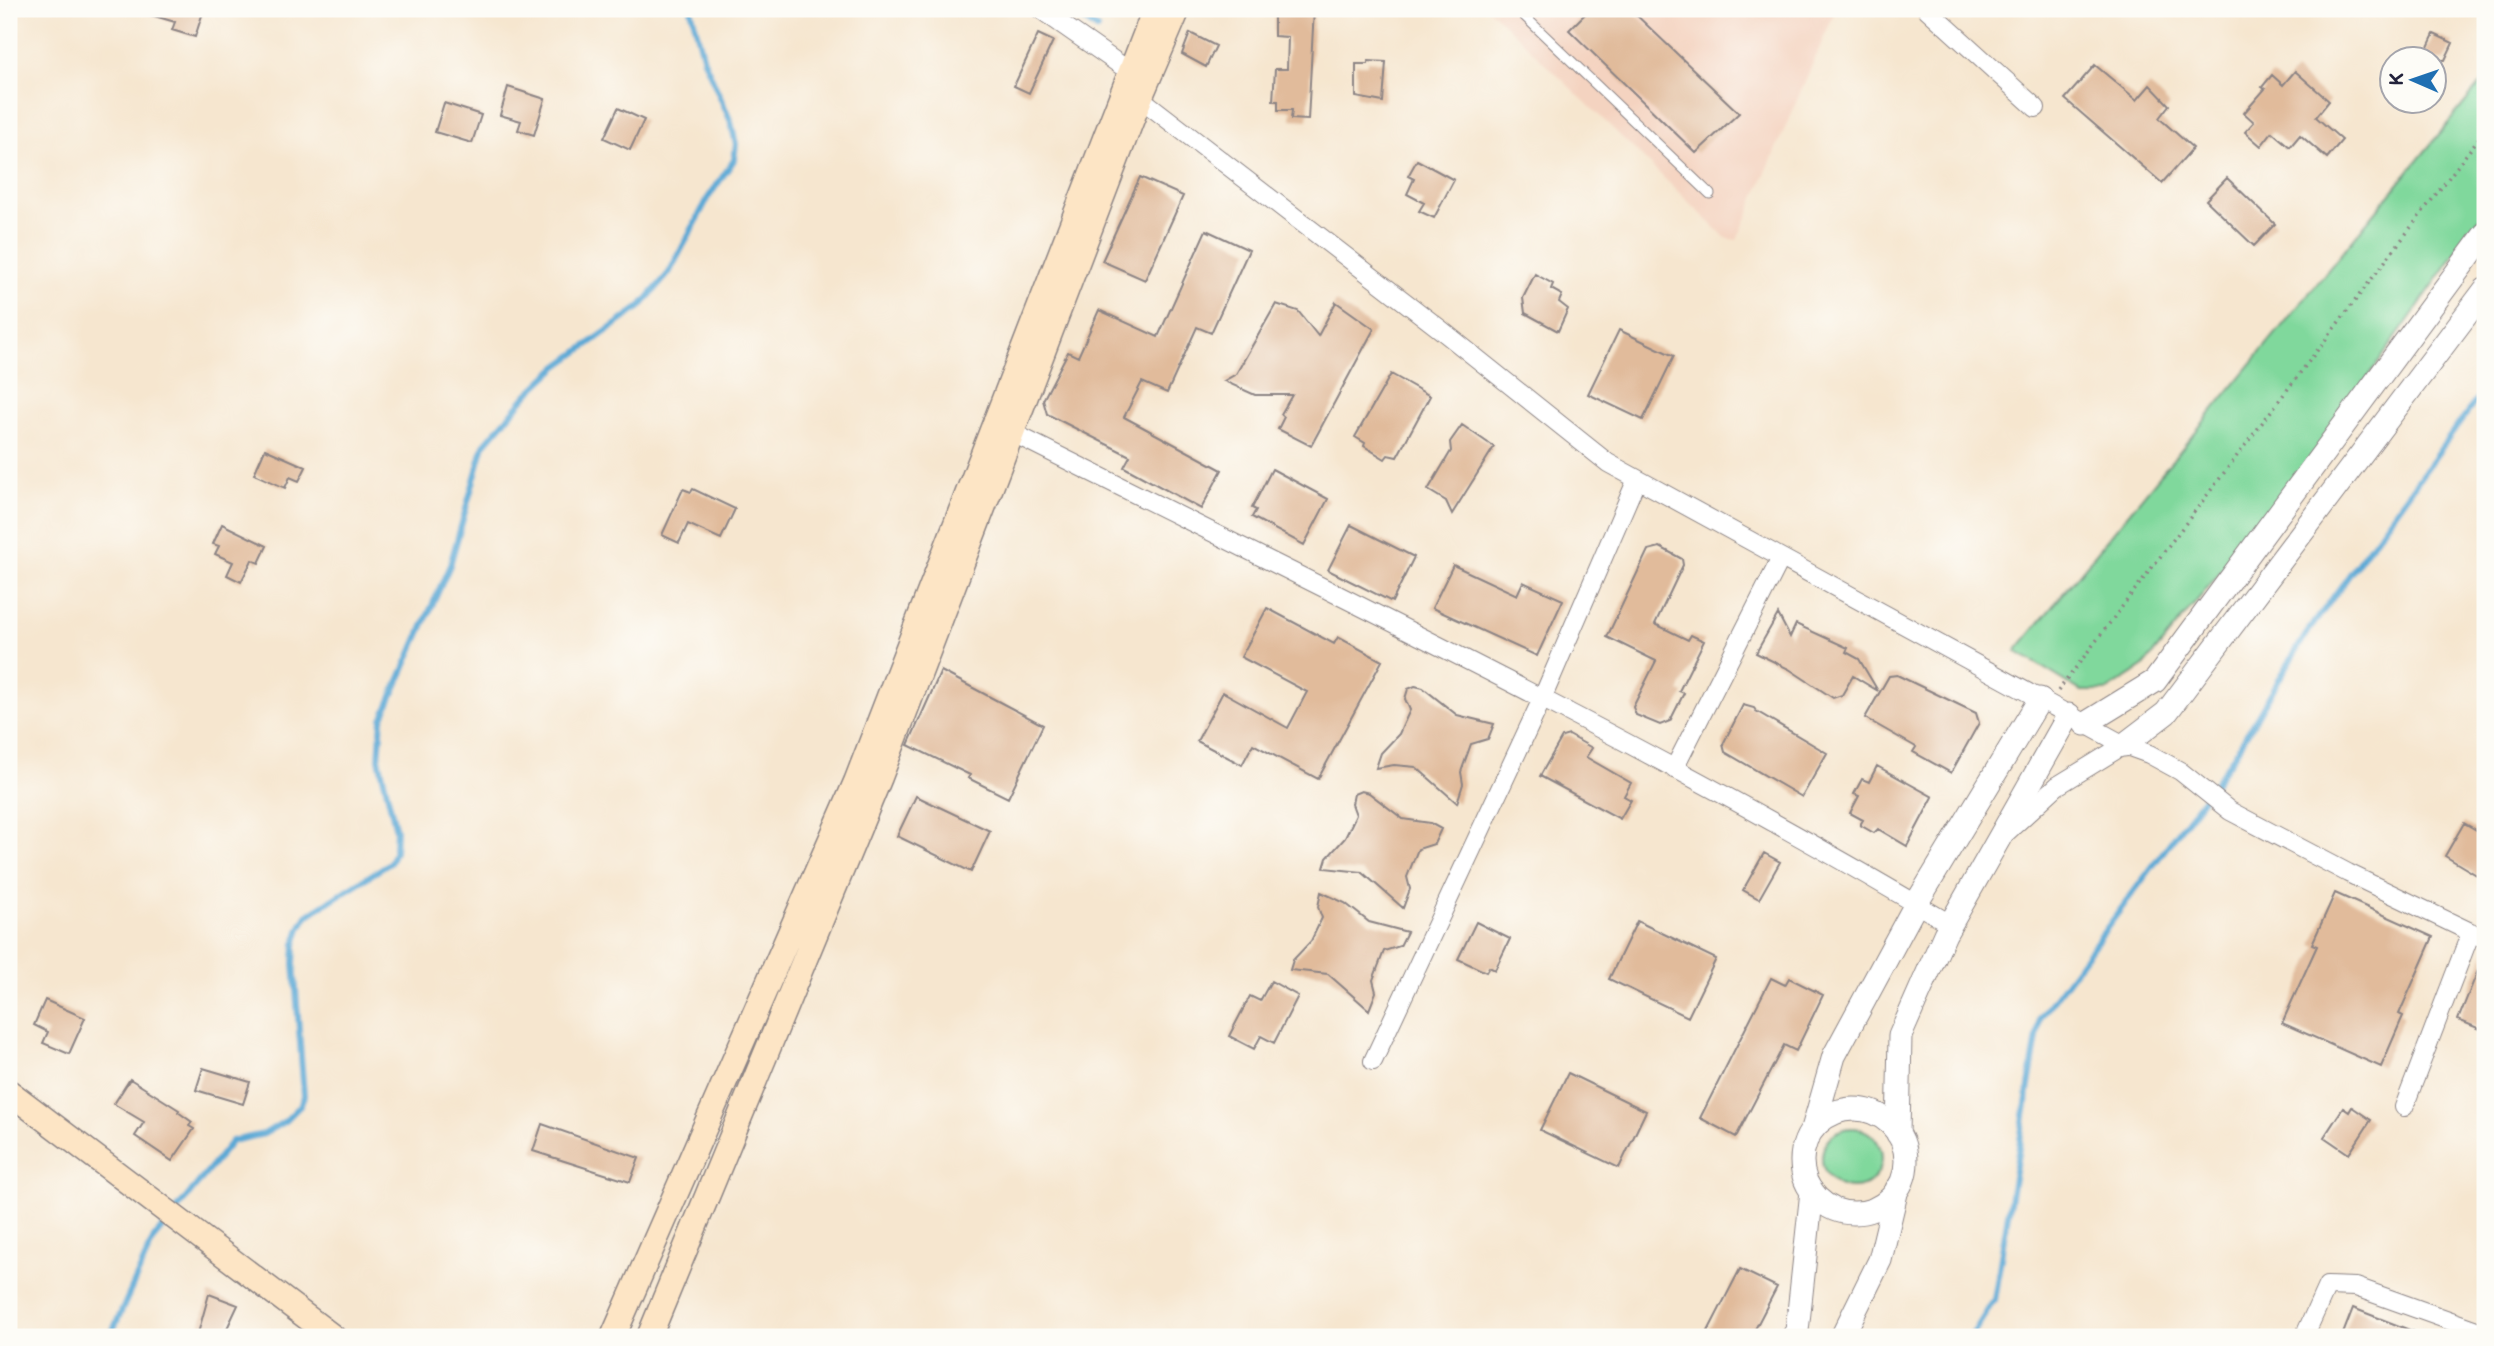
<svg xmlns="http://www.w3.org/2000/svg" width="2494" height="1346" font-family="'Balsamiq Sans',sans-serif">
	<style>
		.built { fill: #f4d3c0 }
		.green { fill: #80d89c; stroke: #517d6c; stroke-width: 2 }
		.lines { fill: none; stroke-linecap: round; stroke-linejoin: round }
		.stream { stroke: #5ca9d5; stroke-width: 6 }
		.building { fill: #e1bb9b }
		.service-casing { stroke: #8c8485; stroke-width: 11 }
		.minor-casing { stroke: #8c8485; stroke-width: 20 }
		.tertiary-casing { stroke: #8c8485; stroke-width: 25 }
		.secondary-casing { stroke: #8c8485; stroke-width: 27 }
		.path { stroke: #8c8485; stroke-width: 3.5; stroke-dasharray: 2 5; stroke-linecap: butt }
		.service { stroke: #fff; stroke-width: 9 }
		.minor { stroke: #fff; stroke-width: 18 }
		.tertiary { stroke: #fff; stroke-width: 23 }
		.secondary { stroke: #fde5c5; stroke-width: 24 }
	</style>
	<rect width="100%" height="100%" fill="#fdfcf7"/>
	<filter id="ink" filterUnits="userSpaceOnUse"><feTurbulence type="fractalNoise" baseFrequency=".0143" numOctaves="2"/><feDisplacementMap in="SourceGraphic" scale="14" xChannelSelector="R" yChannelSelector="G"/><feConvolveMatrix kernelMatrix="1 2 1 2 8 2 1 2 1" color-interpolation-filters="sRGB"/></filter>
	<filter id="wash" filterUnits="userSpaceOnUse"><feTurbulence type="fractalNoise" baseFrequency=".00686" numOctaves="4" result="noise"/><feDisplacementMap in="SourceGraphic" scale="28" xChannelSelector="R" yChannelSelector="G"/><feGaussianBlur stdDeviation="1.57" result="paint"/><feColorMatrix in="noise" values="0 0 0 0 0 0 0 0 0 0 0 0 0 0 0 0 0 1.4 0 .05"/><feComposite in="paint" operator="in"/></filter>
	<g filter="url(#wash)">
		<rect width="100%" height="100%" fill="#f6e6cf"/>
		<path class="built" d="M1489,9h347l-99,231 -11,-2z"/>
		<path class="green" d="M2485,78v133l-184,262 -158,194 -37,24h-25l-65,-40z
			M1822 1158a30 30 0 1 1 60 0a30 30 0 1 1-60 0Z"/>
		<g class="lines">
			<path class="stream" d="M1070,9l27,20
				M175,1212l57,-71 32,-7 21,-13 15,-15 4,-10 -10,-133 1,-19 5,-16 7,-12 10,-7 73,-46 5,-12 1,-21 -17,-71 3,-40 68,-154 34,-120 43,-50 30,-28 83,-60 29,-34 39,-75 26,-38 2,-16 -5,-22 -27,-62 -13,-51
				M110,1337l44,-99 14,-17
				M1971,1337l23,-37 46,-282 190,-256 75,-126 180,-248"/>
		</g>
		<g id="blocks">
			<path class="building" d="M144,9h60l-9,28 -23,-7 3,-8 -31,-9z
				M1274,9h40l-6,111 -17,-1 1,-9h-14v-9h-5l2,-32h12l1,-32 -14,-1z
				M1590,9h40l109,104 -43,40 -127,-123z
				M1190,33l26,13 -10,21 -24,-13z
				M1038,34l15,7 -24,52 -15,-7z
				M2434,34l19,9 -8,17h-23z
				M1368,61l18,1 -3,40 -27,-5v-33h12z
				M2095,65l42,35 13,-15 19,20 -10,13 34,30 -31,35 -97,-84z
				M2295,71l34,30 -13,16 26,23 -15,18 -27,-23 -10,12 -18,-15 -11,14 -16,-14 9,-10 -10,-9 21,-24 -3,-2 10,-12 11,10z
				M508,87l37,12 -11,36 -16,-5 3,-9 -21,-6z
				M444,103l37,12 -9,28 -37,-11z
				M618,108l26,12 -14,30 -26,-12z
				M1417,160l37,20 -20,38 -15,-7 5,-8 -17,-9 7,-15 -6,-3z
				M1140,177l43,19 -38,84 -43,-19z
				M2227,178l48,46 -21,22 -48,-46z
				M1206,230l43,20 -38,83 -14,-6 -30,66 -25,-11 -18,35 98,53 -21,39 -77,-42 6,-11 -83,-42 -4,-14 25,-48 10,5 21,-47 59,27z
				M1535,274l18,10 -2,5 11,6 -3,7 9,7 -10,22 -33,-18 -2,-15z
				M1336,302l38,27 -63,117 -33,-17 6,-12 -3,-3 11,-19h-37l-31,-14 12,-7 40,-70 22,7 20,25z
				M1619,330l55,26 -31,64 -55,-26z
				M1391,374l39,22 -33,61 -9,-2 -3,4 -21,-13 1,-3 -10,-6z
				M1462,425l32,22 -42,67 -6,-13 -18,-11 23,-39 -1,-9z
				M265,449l41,18 -7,14 -9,-4 -5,11 -31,-14z
				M1272,469l56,30 -24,46 -52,-28 4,-7 -4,-2z
				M683,489l8,3 2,-3 42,20 -14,30 -33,-15 -9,19 -17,-8z
				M222,524l45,22 -8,17 -7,-3 -11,22 -14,-7 6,-13 -18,-8 4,-8 -6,-2z
				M1351,525l63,32 -22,45 -64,-32z
				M1660,547l22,12 1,6 -28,59 33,16 3,-5 13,6 -25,50 5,2 -14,28 -10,4 -24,-10 -3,-8 23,-46 -49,-24 41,-87z
				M1453,565l64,30 6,-13 40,18 -26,56 -105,-48z
				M1267,608l67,36 4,-7 44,24 -64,118 -65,-35 -11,21 -45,-24 26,-49 65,36 19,-36 -66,-35z
				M1778,614l12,23 6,-13 52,24 -2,4 13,7 19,32 -25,-15 -11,19 -9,3 -44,-29 -33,-16z
				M941,671l102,54 -35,73 -40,-20 2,-3 -62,-30z
				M1897,675l79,38 3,10 -28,50 -38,-21 3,-5 -51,-29 24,-42z
				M1415,686l8,2 34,27 37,9 -6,15 -17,5 -10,28 2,12 -6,19 -41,-36 -22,-2 -18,3 5,-15 18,-19 11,-24 -5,-11 3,-10z
				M1743,705l11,3 2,3 71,42 -25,44 -77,-45 -2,-8z
				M1569,735l23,13 -6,9 45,26 -7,13 7,4 -11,19 -80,-43 22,-39z
				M1877,766l56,31 -26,49 -29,-17 -4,4 -14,-8 3,-5 -13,-7 9,-17 -5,-2 8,-15 7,3z
				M1361,791l8,2 34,26 27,4 11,6 -7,15 -16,5 -11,28 3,12 -7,19 -41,-36 -38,-4 3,-10 18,-20 11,-23 -4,-11 2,-10z
				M916,796l74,35 -19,41 -74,-36z
				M2464,823l21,12v45l-40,-24z
				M1764,853l16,9 -21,37 -16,-9z
				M1321,892l24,11 24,19 38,10 -7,14 -16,5 -11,29 3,12 -7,18 -41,-36 -38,-4 3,-10 18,-19 11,-23 -4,-11z
				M2335,893l98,44 -34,77 4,2 -22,51 -99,-44 35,-77 -5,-2z
				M1637,921l79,38 -28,58 -79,-38z
				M1476,922l34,17 -15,31 -6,-3 -3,5 -28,-13z
				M2485,953v78l-27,-11z
				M1771,978l14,7 4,-7 34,17 -27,56 -12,-6 -48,92 -36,-19z
				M1271,981l27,15 -24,47 -13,-7 -7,13 -25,-13 21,-40 10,5z
				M45,1000l40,18 -16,36 -26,-11 5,-11 -14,-7z
				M203,1068l47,14 -7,22 -47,-14z
				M1568,1073l78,38 -27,57 -79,-38z
				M130,1079l49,31 -1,2 14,10 -3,4 5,3 -22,32 -37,-25 9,-14 -30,-18z
				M2352,1107l19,13 -22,34 -25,-17 19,-29 6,4z
				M542,1124l97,34 -9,24 -97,-31z
				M1740,1269l37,18 -26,50h-46z
				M209,1294l29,11 -15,32h-26z
				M2353,1308l72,28v1h-73l-9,-3z"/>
		</g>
	</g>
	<g filter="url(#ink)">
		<use href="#blocks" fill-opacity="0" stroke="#8c8485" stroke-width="2"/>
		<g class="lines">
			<defs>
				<path id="service" d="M1517,9l193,185"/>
				<path id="minor" d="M1040,9l89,62 11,27 300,231 168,134 516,282 25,9 31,17 50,40 118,62 137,66
					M1927,9l109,99
					M1013,433c315,158 635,310 937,491
					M1674,769l107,-211
					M2007,832l50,-46 67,-41
					M1373,1061l169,-362 95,-220
					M2404,1107l67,-175
					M2304,1337l23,-51 29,1 123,44h6"/>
				<path id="tertiary" d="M2085,724l70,-43 330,-447
					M2124,745l42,-32 319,-423
					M1802 1161a52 52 0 1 1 104 0a52 52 0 1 1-104 0Z
					M1813,1129l21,-73 82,-152 124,-205
					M1898,1134l2,-98 45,-102 124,-219
					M1793,1337l4,-6 15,-140
					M1842,1337l38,-77 17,-71"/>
				<path id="secondary" d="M9,1092l324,245
					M613,1337l243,-555 299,-773
					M649,1337l231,-560 260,-679 38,-89"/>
			</defs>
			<use href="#service" class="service-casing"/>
			<use href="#minor" class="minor-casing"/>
			<use href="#tertiary" class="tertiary-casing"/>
			<use href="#secondary" class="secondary-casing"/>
			<path class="path" d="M2058,691l427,-561"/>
			<use href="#service" class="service"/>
			<use href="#minor" class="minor"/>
			<use href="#tertiary" class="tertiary"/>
			<use href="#secondary" class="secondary"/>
		</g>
	</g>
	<rect width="2494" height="1346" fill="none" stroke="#fdfcf7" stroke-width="35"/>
	<g transform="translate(2413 80) rotate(272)"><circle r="33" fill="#fdfcf7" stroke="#a5a5ac" stroke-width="2"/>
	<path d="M0-5L12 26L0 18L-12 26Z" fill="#1f6fb2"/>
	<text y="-10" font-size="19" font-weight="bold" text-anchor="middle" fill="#22223b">K</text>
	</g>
</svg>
